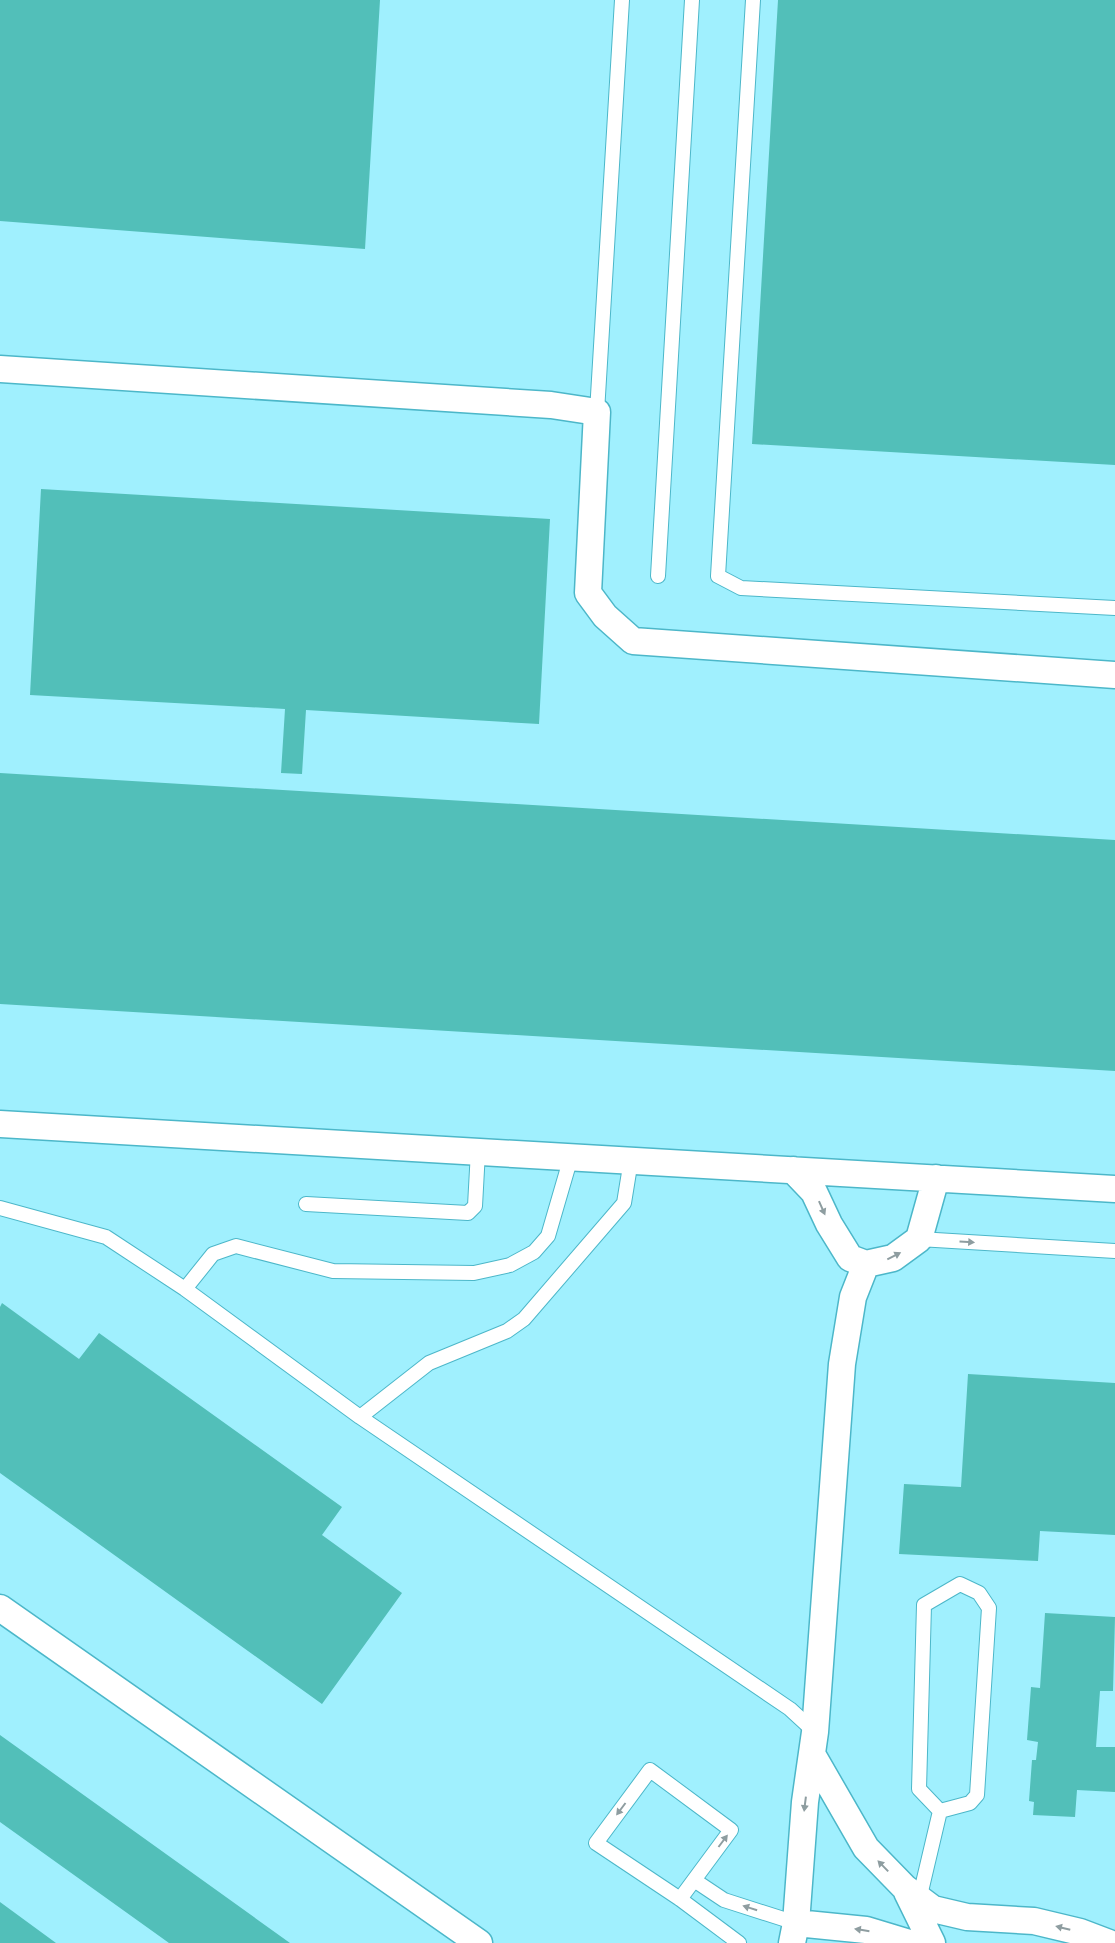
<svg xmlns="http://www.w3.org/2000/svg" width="1115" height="1943" font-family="Rubik,sans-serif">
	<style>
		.building { fill: #52bfb9 }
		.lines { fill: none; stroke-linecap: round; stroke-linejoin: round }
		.service-casing { stroke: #4cb7c9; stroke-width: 16 }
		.minor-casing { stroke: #4cb7c9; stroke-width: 29 }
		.service { stroke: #fff; stroke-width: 14 }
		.minor { stroke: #fff; stroke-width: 26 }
		.oneway { fill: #8e9da0 }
	</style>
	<rect width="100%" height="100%" fill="#a0f0fe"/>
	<path class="building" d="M0,0h380l-15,249 -365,-28z
		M778,0h337v465l-363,-21z
		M41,489l509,30 -11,205 -233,-14 -4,64 -21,-1 4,-64 -255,-14z
		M0,773l1115,67v231l-1115,-67z
		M2,1303l77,56 20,-26 243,174 -20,28 80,58 -80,111 -322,-231v-166z
		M968,1374l147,9v152l-75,-4 -2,30 -139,-7 5,-70 57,3z
		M1045,1613l70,4 -2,74h-13l-4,56h19v45l-38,-2 -2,27 -42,-2 1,-13 -5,-1 3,-41h4l2,-18 -11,-2 4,-53 9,1z
		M0,1735l290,208h-121l-169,-121z
		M0,1902l56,41h-56z"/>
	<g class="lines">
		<defs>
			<path id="service" d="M753,0l-35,576 23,12 374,20
				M597,412l25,-412
				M658,576l34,-576
				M306,1204l162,9 7,-7 3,-55
				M0,1208l106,29 79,52 175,128 430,292 25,23
				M919,1239l196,12
				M185,1289l28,-35 23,-8 97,25 141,2 36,-8 24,-13 14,-16 23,-79
				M360,1417l69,-54 78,-32 17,-12 100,-116 7,-43
				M960,1584l19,9 10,15 -12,187 -7,8 -30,8 -21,-22 5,-184z
				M694,1880l30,20 72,23
				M680,1899l51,-69 -81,-60 -54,73 84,56 59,44
				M919,1900l21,-89"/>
			<path id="minor" d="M0,369l551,36 46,7 -9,181 17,23 28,25 482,34
				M0,1124l1115,65
				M793,1170l21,22 15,32 21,34 16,6 27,-6 26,-19 17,-61
				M0,1608l479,335
				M813,1756l53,92 39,40 28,21 34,8 67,4 46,11 29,11
				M907,1892l25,51
				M796,1923l70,7 43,13
				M792,1943l4,-20 9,-121 10,-70 27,-368 11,-67 13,-33"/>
		</defs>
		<use href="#service" class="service-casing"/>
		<use href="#minor" class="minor-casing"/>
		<use href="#service" class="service"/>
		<use href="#minor" class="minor"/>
	</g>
	<defs><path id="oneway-solid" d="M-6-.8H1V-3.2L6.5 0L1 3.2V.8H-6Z" transform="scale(1.25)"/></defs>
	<g class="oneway">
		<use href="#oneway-solid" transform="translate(822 1208) rotate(66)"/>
		<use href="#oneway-solid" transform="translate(967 1242) rotate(4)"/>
		<use href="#oneway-solid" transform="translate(894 1256) rotate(-27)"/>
		<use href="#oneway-solid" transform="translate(805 1804) rotate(97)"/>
		<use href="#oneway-solid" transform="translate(621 1809) rotate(127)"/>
		<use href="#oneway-solid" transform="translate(723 1841) rotate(-53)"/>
		<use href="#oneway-solid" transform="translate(883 1866) rotate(-134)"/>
		<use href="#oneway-solid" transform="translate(750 1908) rotate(-162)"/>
		<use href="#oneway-solid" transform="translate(1063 1928) rotate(-166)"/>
		<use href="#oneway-solid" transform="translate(862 1930) rotate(-171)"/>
	</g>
</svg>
